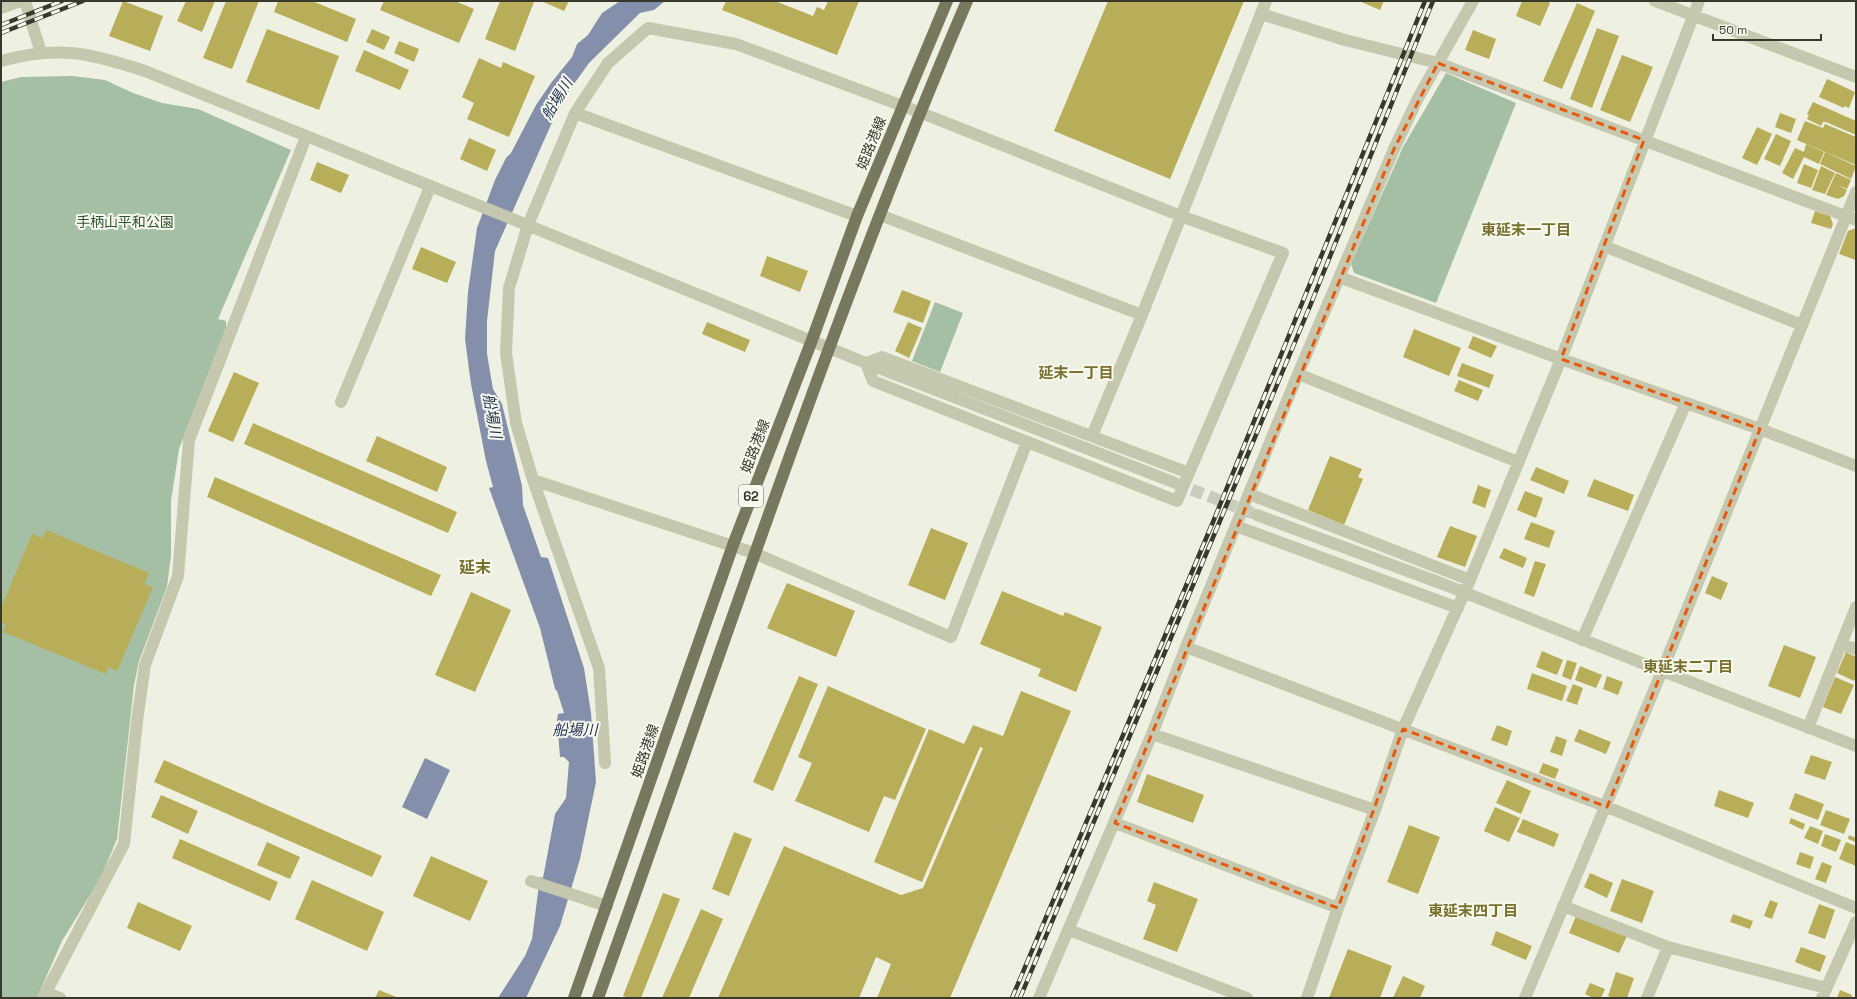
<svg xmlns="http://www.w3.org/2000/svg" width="1857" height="999" font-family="'Space Grotesk','Noto Sans JP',sans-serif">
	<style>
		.green { fill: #a4bfa3 }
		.water { fill: #8490ab }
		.building { fill: #b8ae59 }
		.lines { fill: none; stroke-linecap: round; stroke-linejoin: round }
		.minor-tunnel { stroke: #caccbe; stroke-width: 12; stroke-dasharray: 12 6; stroke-linecap: butt }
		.minor { stroke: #c5c8af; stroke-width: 12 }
		.major { stroke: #78785f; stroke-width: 12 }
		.rail-casing { stroke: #38382c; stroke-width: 4.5 }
		.rail { stroke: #f7f9ee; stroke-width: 3; stroke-dasharray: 9; stroke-linecap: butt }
		.marked { fill: none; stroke: #e8590c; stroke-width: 3; stroke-dasharray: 8 5; stroke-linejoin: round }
		.labels { text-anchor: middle; stroke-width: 4; stroke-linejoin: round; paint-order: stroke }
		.shield { fill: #f7f9ee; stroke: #717266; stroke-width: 1 }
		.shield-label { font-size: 13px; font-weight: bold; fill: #38382c }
		.street-label { font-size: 14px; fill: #38382c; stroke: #f7f9ee }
		.park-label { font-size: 14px; fill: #335333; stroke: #f7f9ee }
		.water-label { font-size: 15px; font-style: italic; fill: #263355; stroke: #f7f9ee }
		.neighbourhood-label { font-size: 15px; font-weight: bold; fill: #79702d; stroke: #f7f9ee }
		.quarter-label { font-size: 16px; font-weight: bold; fill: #79702d; stroke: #f7f9ee }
	</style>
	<rect width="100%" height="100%" fill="#eef1e2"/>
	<path class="green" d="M1446,73l70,30 -80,200 -82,-30 -3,-9 52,-117z
		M72,76l33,4 28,13 29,10 36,6 93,41 -73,169 8,2v7l-47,121 -8,52v54l-4,32 -28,74 -5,24 -17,154 -17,40 -38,62 -25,57h-36v-916l20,-5z
		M935,302l28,11 -23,59 -28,-11z"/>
	<path class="water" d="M620,1h45l-11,9 -14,3 -51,50 -28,39 -66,149 -8,70v33l6,35 9,15 20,82 1,19 18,52 7,1 36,110 7,45 5,69 -16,77 -20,67 -34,72h-28l27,-42 7,-17 8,-62 3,1 12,-64 11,-16 3,-36 -5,-5h-4l-3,-37 1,-6 6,-1 -7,-22 -2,-2 -15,-61 -51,-140 4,-1 -7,-26 -15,-77 -6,-45 3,-47 9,-64 18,-48 11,-22 5,-5 25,-48 15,-22 21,-26 5,-13 11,-9 14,-22z
		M425,758l25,12 -23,49 -25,-12z"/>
	<path class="building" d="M123,1l40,15 -13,35 -41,-15z
		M186,1h29l-13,31 -25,-11z
		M226,1h33l-27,68 -29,-11z
		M278,1h34l44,18 -9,23 -73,-30z
		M384,1h71l19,8 -15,34 -79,-33z
		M500,1l34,1 -19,49 -30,-12z
		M541,1h28l-5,10z
		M726,1h49l38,15 4,-9 7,3 4,-9h31l-22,54 -115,-45z
		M1108,1h136l-74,178 -116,-48z
		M1359,1h25l-4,9z
		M1522,1h24l4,2 -10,23 -24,-10z
		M1577,3l18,8 -33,78 -19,-8z
		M1597,28l22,8 -27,72 -22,-9z
		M267,29l72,27 -20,54 -73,-28z
		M372,29l18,8 -6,13 -18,-8z
		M1473,30l23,9 -7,20 -24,-9z
		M399,41l20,8 -5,13 -20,-9z
		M364,50l45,20 -9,20 -45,-19z
		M1622,55l31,12 -23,55 -30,-12z
		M479,58l22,10 2,-6 32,14 -26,61 -42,-18 7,-16 -12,-6z
		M1827,79l28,13 -6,16 -5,-2v2l-25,-11z
		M1813,102l43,19v14l-30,-13h-3l-2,4 -14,-7 2,-4 -2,-1z
		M1780,113l16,6 -5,14 -16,-6z
		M1805,121l18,7 2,-4 31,13v28l-59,-25z
		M1757,127l15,7 -15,31 -15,-7z
		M1776,134l15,7 -11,25 -16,-7z
		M469,138l27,12 -9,21 -27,-12z
		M1806,144l18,8 -5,12 -15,-7 -11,22 -11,-6 13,-25 9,4z
		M1825,152l31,14 -5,13 -31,-15z
		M317,162l32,13 -8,18 -31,-13z
		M1804,164l14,6 -7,18 -14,-5z
		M1821,166l14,7 -10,21 -13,-4z
		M1836,173l15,7 -4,9 -10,-4 10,5 -3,6 -6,3 -12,-4z
		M1815,211l15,5 3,8 -2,5 -20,-6z
		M1856,228v32l-17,-6 9,-23z
		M421,247l35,15 -9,21 -35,-14z
		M767,256l41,15 -8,21 -40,-16z
		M902,290l29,11 -8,22 -30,-11z
		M707,322l43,18 -5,12 -43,-18z
		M908,322l14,6 -13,30 -14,-7z
		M1414,329l47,19 -12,28 -46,-19z
		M1473,336l24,10 -6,12 -23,-10z
		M1462,363l32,12 -5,13 -32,-12z
		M234,372l25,11 -26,59 -25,-11z
		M1459,380l24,10 -5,11 -24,-10z
		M253,423l204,89 -9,21 -204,-89z
		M377,436l70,31 -10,25 -71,-31z
		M1330,456l32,13 -4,8 5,2 -19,46 -36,-15z
		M1536,467l33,14 -5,13 -34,-14z
		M215,477l226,98 -10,21 -224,-99z
		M1594,479l40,16 -6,16 -41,-15z
		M1478,485l13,5 -6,18 -13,-5z
		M1525,491l18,7 -7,20 -19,-8z
		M1531,522l24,9 -6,17 -25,-9z
		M1450,526l27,10 -12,31 -28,-10z
		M931,528l37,15 -23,57 -37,-15z
		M46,530l103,43 -5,11 9,3 -36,84 -9,-4 -2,7 -103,-42 3,-7 -5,-3v-14l31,-74 11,4z
		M1504,548l23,10 -4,10 -24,-10z
		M1535,561l11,3 -12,33 -10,-4z
		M1712,576l16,7 -7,17 -16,-7z
		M787,583l68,28 -19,46 -69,-29z
		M1002,591l61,25 2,-4 37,15 -26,65 -38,-16 3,-7 -61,-25z
		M471,592l40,18 -36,82 -40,-17z
		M1784,645l32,12 -16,41 -32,-12z
		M1542,651l21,9 -6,15 -21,-8z
		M1846,652l10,5v20l-2,4 -17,-8z
		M1567,660l10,3 -6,17 -9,-4z
		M1580,666l22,9 -6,13 -21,-8z
		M1532,673l35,13 -5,15 -35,-12z
		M799,676l19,8 -45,107 -20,-9z
		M1607,676l16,6 -5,13 -15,-6z
		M1835,677l19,8 -13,29 -18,-7z
		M1573,684l10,4 -6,17 -11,-4z
		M828,686l98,43 -31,71 -11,-4 -15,36 -74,-31 17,-38 -14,-6z
		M1021,691l50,20 -121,287h-73l14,-34 -15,-7 -17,41h-141l66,-152 117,49 22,-7 60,-140 -3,-1 -58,135 -48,-20 55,-133 35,15 9,-19 30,11z
		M1497,725l15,6 -5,15 -16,-6z
		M1579,729l32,13 -5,12 -32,-13z
		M1556,736l11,4 -5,16 -12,-4z
		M1811,755l21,7 -7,18 -21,-7z
		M164,760l218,96 -10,21 -218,-95z
		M1543,763l16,6 -4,10 -16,-6z
		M1147,774l57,21 -11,28 -56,-21z
		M1507,780l24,11 -10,23 -25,-11z
		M1719,790l35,13 -6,15 -34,-12z
		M1795,793l29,11 -6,16 -29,-11z
		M161,795l37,16 -10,23 -37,-17z
		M1495,807l25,11 -11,24 -25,-11z
		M1826,810l24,9 -6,15 -24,-9z
		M1791,818l14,6 -2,6 -14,-7z
		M1523,819l36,15 -5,13 -37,-15z
		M1409,825l31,12 -22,57 -31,-12z
		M1810,826l13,5 -5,13 -14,-6z
		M734,832l18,7 -23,57 -17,-7z
		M1825,834l16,6 -5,12 -15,-6z
		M1849,835l7,3v4l-8,-3z
		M180,839l98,43 -8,19 -98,-43z
		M267,842l33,15 -10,22 -33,-14z
		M1846,842l10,4v20l-17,-7z
		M1800,852l14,5 -4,12 -14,-5z
		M431,856l57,25 -18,40 -57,-25z
		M1822,862l10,4 -6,17 -11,-4z
		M1590,873l23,10 -6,15 -23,-11z
		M1622,879l32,12 -12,32 -32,-12z
		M312,880l72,32 -17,39 -72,-32z
		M1154,882l44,17 -21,53 -34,-13 13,-34 -9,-4z
		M663,893l17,6 -39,99h-12l-6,-2z
		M1770,900l8,3 -6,16 -8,-3z
		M138,902l54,24 -12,25 -53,-23z
		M1819,904l16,6 -10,29 -17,-6z
		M701,909l22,10 -34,79h-27z
		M1733,914l20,7 -3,8 -20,-7z
		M1576,916l51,20 -8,17 -50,-20z
		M1496,931l36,15 -6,14 -35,-15z
		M1801,947l25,9 -6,16 -25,-10z
		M1348,949l44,17 -12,32h-51z
		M1616,972l18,6 -7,20h-14l-5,-2z
		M1403,976l22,10 -5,12h-27z
		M1590,983l15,6 -4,9h-8l-8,-4z
		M379,990l20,8h-24z
		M1840,990l12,5 -1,3h-14z"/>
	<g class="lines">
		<path class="minor-tunnel" d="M1175,483l82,32"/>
		<path class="minor" d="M25,1l16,52
			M1655,1l201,76
			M1,8l19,-7
			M1261,14l84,26 93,23 418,157
			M1,61c57,-16 89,-8 144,10l360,145 361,147 307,119
			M575,113l282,103
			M880,215l262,100
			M1604,246l198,79
			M1339,277l222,82 199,70 96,37
			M866,363l16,-6 307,116
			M1298,374l220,88
			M341,402l89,-215
			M1092,436l50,-121 124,-314
			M533,480l221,73 197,84 76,-195
			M1249,494l221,86
			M1257,515l186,69 219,87 194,75
			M1236,526l222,82
			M1582,640l104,-237
			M1842,644l14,5
			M1186,647l421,160 249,101
			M1808,728l48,-121
			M1152,734l223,76
			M605,763l-6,-95 -66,-188 -17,-57 -10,-70 3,-65 19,-63 47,-112 33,-50 40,-35 88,16 183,68 262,104 102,37 -106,248 -304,-120 -7,-18
			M1115,823l223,85
			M531,881l76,25
			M1563,906l105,41 158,41
			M1069,930l178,68
			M45,992l15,6
			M43,998l81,-154 13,-123 8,-56 33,-89 11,-136 117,-303
			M1039,998l113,-264 34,-87 112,-273 96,-225 24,-51 55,-97
			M1307,998l31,-90 37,-98 28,-81 67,-149 91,-221 138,-358
			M1525,998l137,-327 194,-479
			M1647,998l21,-51
			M1822,998l34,-76"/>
		<path class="major" d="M574,998l159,-453 79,-205 45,-124 90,-215
			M598,998c120,-333 229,-671 369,-997"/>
		<defs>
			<path id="rail" d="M1,25l61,-24
				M1,33l82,-32
				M1012,998l201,-476 212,-521
				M1020,998l290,-692 123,-305"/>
		</defs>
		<use href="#rail" class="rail-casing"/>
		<use href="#rail" class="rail"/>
	</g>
	<path class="marked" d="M1438,63l206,77 -83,219 199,70 -153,378 -204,-78 -65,179 -223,-85 279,-674z"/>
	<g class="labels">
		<rect class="shield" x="739" y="485" width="24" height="22" rx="3"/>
		<g class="shield-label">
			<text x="751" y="501">62</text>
		</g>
		<g class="street-label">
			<text transform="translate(871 143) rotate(-68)" y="5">姫路港線</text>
			<text transform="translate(755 446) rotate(-69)" y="5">姫路港線</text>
			<text transform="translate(645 751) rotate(-71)" y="5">姫路港線</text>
		</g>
		<g class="park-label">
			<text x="125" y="227">手柄山平和公園</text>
		</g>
		<g class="water-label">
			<text transform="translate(557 99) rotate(-59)" y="5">船場川</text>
			<text transform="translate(492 416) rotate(80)" y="5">船場川</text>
			<text x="575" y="735">船場川</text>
		</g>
		<g class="neighbourhood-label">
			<text x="1526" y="235">東延末一丁目</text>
			<text x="1076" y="378">延末一丁目</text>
			<text x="1688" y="672">東延末二丁目</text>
			<text x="1473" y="916">東延末四丁目</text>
		</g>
		<g class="quarter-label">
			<text x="475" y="573">延末</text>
		</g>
	</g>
	<rect width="1857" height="999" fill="none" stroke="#38382c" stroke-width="4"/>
	<path d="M1713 34v6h108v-6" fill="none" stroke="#38382c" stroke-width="2"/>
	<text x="1719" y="34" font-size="12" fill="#38382c" stroke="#f7f9ee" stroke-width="3" paint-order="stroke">50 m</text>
</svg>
